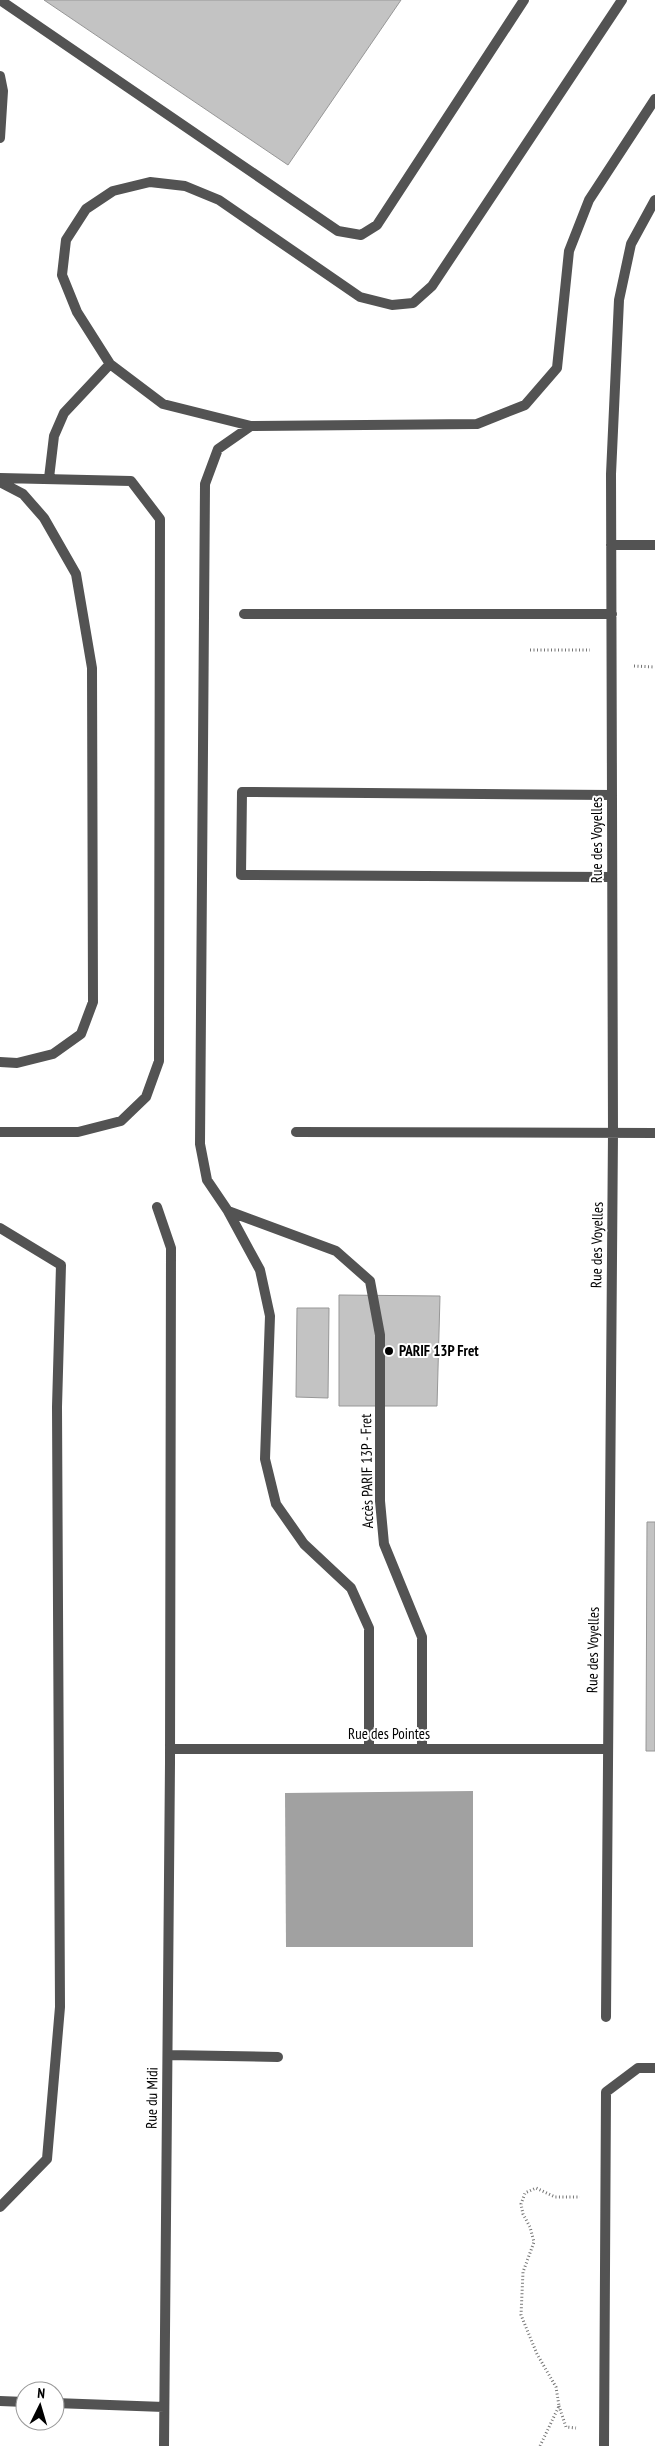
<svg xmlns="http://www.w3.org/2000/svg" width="655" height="2446" font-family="'PT Sans Narrow',sans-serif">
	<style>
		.water { fill: #a1a1a1 }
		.building { fill: #c3c3c3; stroke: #979797 }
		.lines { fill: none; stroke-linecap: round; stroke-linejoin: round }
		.path { stroke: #757575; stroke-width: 3; stroke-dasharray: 1 2.5; stroke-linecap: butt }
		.lane { stroke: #535353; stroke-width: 10 }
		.poi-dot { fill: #000; stroke: #fff; stroke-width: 2 }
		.labels { text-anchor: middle; stroke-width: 4; stroke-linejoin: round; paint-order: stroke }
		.street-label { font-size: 15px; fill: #000; stroke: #fff }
		.poi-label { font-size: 15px; font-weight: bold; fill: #000; stroke: #fff; text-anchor: start }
	</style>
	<rect width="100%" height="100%" fill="#fff"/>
	<path class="water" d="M473,1791v156h-187l-1,-154z"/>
	<path class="building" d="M44,0h357l-113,165z
		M339,1295l101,1 -3,110h-98z
		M297,1308h32l-1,90 -32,-1z
		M647,1522h8v229h-9z"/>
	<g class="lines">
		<path class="path" d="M530,650h60
			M634,666l21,1
			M559,2406l7,21 10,1
			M540,2446l19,-40 -3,-19 -19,-33 -16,-39 2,-43 11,-30 -4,-15 -7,-13 -2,-10 4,-11 11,-5 19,9h25"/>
		<path class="lane" d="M0,0l338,231 23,4 16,-10 147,-225
			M0,76l3,15 -3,47
			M251,426l-88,-22 -53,-40 -33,-52 -15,-37 4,-35 20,-31 27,-18 37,-9 35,4 34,14 141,97 32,8 21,-2 19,-17 190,-286
			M0,478l131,3 29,38 -1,542 -13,36 -25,24 -43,11h-78
			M49,478l5,-42 10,-23 46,-49
			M0,482l23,12 21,24 32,56 16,94 1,334 -12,32 -28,20 -36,9 -17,-1
			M611,545h44
			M244,614h368
			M612,795l-370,-3 -1,83 371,2
			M296,1132l359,1
			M157,1207l14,41 -1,515 -6,683
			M228,1211l108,40 34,30 10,54v166l4,43 38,93v112
			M0,1228l61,37 -4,142 3,600 -13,152 -47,48
			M170,1749h437
			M369,1749v-121l-18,-40 -47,-44 -28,-40 -11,-45 5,-143 -10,-46 -32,-59 -21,-31 -7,-36 5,-660 13,-35 33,-23 226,-2 48,-19 32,-37 12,-117 20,-51 66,-101
			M606,2017l7,-885 -2,-658 8,-174 12,-56 24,-44
			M168,2055l110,2
			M0,2401l25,1
			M55,2403l109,4
			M604,2446l2,-354 32,-24h17"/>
	</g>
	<circle class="poi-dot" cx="389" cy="1351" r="5"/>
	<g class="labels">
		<g class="street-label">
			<text transform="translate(597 840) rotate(-90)" y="5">Rue des Voyelles</text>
			<text transform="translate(597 1245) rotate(-89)" y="5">Rue des Voyelles</text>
			<text transform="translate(367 1471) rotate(-91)" y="5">Accès PARIF 13P - Fret</text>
			<text transform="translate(593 1650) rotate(-89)" y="5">Rue des Voyelles</text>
			<text x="389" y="1739">Rue des Pointes</text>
			<text transform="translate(152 2098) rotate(-89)" y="5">Rue du Midi</text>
		</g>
		<g class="poi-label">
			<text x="399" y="1356">PARIF 13P Fret</text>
		</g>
	</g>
	<g transform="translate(40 2406) rotate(5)"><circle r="24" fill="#ffffff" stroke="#999999"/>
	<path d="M0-4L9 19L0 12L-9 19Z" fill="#000000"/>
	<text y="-8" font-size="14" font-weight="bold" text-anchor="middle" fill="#000000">N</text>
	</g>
</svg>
